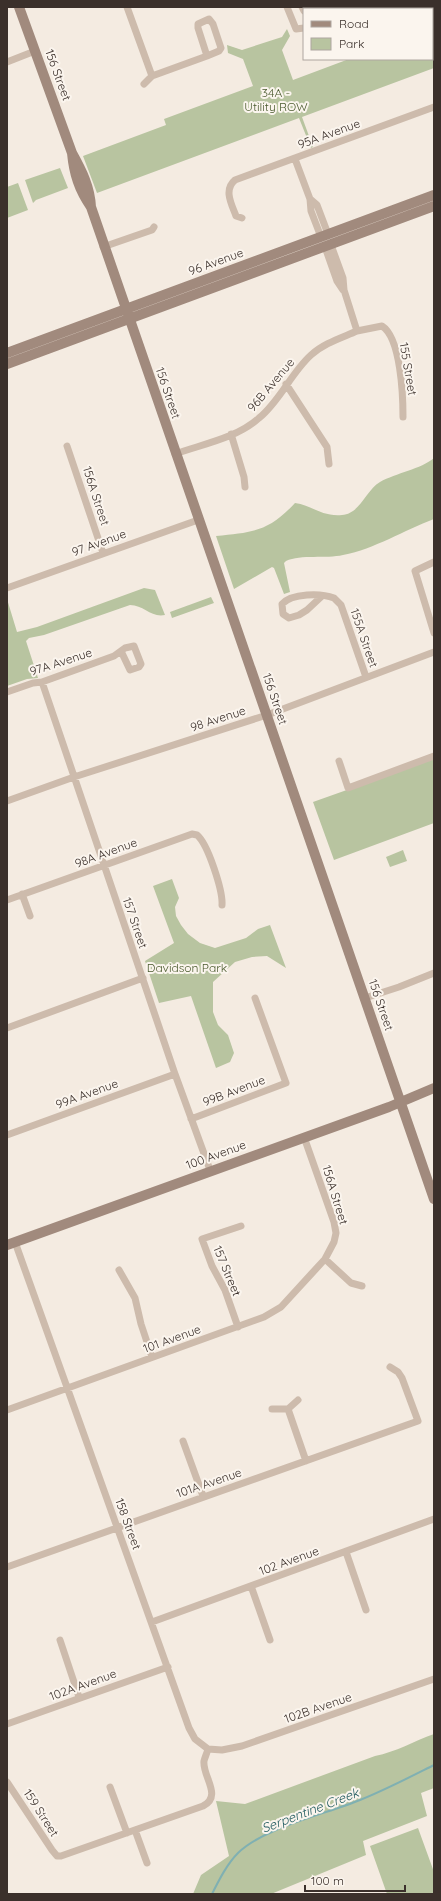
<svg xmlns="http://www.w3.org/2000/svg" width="441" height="1901" font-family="Quicksand,sans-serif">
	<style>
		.green { fill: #b8c4a0 }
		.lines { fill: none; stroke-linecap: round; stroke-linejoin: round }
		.stream { stroke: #7fb0b2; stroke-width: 2 }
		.street { stroke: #cdbbac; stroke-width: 7 }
		.secondary { stroke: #a18a7d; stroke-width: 10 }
		.labels { text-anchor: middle; stroke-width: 4; stroke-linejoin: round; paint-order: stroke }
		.street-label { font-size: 12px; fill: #3b302b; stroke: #fbf5ee }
		.park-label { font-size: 12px; fill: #4a5a2e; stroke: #fbf5ee }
		.water-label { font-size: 13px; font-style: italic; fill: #1f5a5e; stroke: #fbf5ee }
	</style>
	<rect width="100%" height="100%" fill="#f4ebe1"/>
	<path class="green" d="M432,28h2v40l-132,49 11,30 -2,1 -12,-30 -202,75 -14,-37 83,-31 -2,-6 89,-33 -10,-27 -15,-6 -1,-8 15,5 40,-13 5,-8 3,7 -8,14 11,30 56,-21h83z
		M60,168l8,20 -32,12 -3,3 -8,-23z
		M18,183l10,27 -21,8v-31z
		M434,458v61c-30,11 -59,30 -91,36 -17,4 -42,-1 -57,6l-2,2 6,29 -6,2 -10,-26 -2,-1 -38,22 -18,-53c37,-4 52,-4 79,-33 16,2 27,14 47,12 18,-1 24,-25 38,-33 16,-9 41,-13 54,-24z
		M144,588l11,2 10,25c-14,3 -21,-10 -35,-10l-86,30 -15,3 -3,3 12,37 -11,1 -20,7v-87l10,33 20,-5z
		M211,597l3,6 -42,15 -2,-6z
		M434,759v64l-100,37 -21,-58z
		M403,850l4,11 -17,6 -4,-10z
		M172,879l7,19 -4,9 1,9 5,9 7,9 12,9 15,5 31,-10 12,-9 12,-4 16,43 -19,-12 -15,1 -17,5 -22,20v30l5,13 10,10 6,18 -4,9 -14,6 -25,-72 -32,7 -14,-42 29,-18 -21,-57z
		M434,1734v54l-13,5 6,23 -64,25 3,14 -95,39h-78l8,-19 28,-19 -13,-55 29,3 130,-48c21,-4 39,-15 59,-22z
		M418,1828l16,44v22h-47l-17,-48z"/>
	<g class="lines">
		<path class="stream" d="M212,1894c7,-14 15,-30 26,-41 25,-25 88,-39 122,-53 25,-10 50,-23 74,-35"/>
		<path class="street" d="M127,7l25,69 -8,8
			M287,7l9,22 8,-1
			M302,7l2,4
			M355,9l5,-2
			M7,62l28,-11
			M152,76l55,-20 -9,-28v-4l11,-5 4,5 8,24 -2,3 -12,5
			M295,159l15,40 1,12 10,26
			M310,199l7,6 11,29
			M242,218l-6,-2c-4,-11 -13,-26 -1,-36l199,-73
			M331,245l12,33 1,12 13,41 25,-5c19,12 21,70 21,91
			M103,247l49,-17 2,-3
			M325,247l12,34 6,9
			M286,384l41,63 2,17
			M231,434l13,43 1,10
			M67,446l36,107
			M175,454c28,-10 62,-16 84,-36 21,-17 32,-45 52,-63 13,-12 30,-17 46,-24
			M434,562l-19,9 19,62
			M7,588l191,-68
			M322,596l-15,14 -8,5 -10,3 -6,-4 -1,-10c10,-11 39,-11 52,-6 2,2 5,5 7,7l25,72
			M42,682l133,392 35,96
			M7,692l26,-9 9,-1 72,-26 11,-8 9,-2 7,18 -2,3 -9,3 -9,-19
			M339,761l9,27 86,-32
			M7,801l67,-24 193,-62 167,-63
			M22,894l8,22
			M7,900l185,-66 5,1c11,9 26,56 25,70
			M365,998l34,-11 35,-14
			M7,1028l136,-50
			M191,1119l95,-36 -31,-85
			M7,1135l168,-61
			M325,1259l26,24 11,3
			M119,1270l16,28 6,26 11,33
			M238,1327l-13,-37 -13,-24 -10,-27 39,-13
			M272,1409h16l10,-9
			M288,1409l18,52
			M7,1410l257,-93 17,-10 44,-48 9,-17 2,-9 -2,-11 -30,-85
			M183,1441l20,55
			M346,1552l20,58
			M7,1567l411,-146 -16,-43 -4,-6 -8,-5
			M251,1586l19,54
			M152,1622l282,-103
			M60,1640l19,57
			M7,1724l161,-57
			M208,1749l14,1 20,-4 192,-67
			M7,1782l45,68 5,6h4l142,-50c20,-10 -1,-30 1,-45 1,-4 3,-8 4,-12l-13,-10 -6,-11 -174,-486
			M110,1787l17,46
			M135,1830l12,33"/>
		<path class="secondary" d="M19,7l53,146c10,18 18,34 19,54
			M72,153c2,21 7,37 19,54l343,992
			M7,353l427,-158
			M7,364l427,-158
			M7,1245l382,-138 45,-19"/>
	</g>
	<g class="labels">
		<g class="street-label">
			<text transform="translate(58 75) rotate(70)" y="4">156 Street</text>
			<text transform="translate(329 134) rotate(-20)" y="4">95A Avenue</text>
			<text transform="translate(216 262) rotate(-20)" y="4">96 Avenue</text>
			<text transform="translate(408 369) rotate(80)" y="4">155 Street</text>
			<text transform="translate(271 385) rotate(-50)" y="4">96B Avenue</text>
			<text transform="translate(168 393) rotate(71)" y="4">156 Street</text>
			<text transform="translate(96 496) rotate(72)" y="4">156A Street</text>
			<text transform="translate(99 543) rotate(-20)" y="4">97 Avenue</text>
			<text transform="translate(364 638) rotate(71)" y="4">155A Street</text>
			<text transform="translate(61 662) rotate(-18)" y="4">97A Avenue</text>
			<text transform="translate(275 699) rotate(71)" y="4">156 Street</text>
			<text transform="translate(218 719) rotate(-18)" y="4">98 Avenue</text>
			<text transform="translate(106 853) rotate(-20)" y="4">98A Avenue</text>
			<text transform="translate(135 923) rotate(71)" y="4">157 Street</text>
			<text transform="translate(381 1005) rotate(71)" y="4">156 Street</text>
			<text transform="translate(234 1091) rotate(-21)" y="4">99B Avenue</text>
			<text transform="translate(87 1094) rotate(-20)" y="4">99A Avenue</text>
			<text transform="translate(216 1155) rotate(-20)" y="4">100 Avenue</text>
			<text transform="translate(335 1195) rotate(73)" y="4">156A Street</text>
			<text transform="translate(227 1271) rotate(67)" y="4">157 Street</text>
			<text transform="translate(172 1339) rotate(-20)" y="4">101 Avenue</text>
			<text transform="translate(209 1483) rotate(-19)" y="4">101A Avenue</text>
			<text transform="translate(128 1524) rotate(70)" y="4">158 Street</text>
			<text transform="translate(289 1561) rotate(-20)" y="4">102 Avenue</text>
			<text transform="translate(83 1685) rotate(-20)" y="4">102A Avenue</text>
			<text transform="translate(318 1708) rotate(-19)" y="4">102B Avenue</text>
			<text transform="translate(41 1813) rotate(57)" y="4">159 Street</text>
		</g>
		<g class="park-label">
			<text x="276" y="97">34A -<tspan x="276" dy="14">Utility ROW</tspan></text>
			<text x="187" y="972">Davidson Park</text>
		</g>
		<g class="water-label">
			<text transform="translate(310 1810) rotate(-21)" y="5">Serpentine Creek</text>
		</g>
	</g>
	<rect width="441" height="1901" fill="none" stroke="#3b302b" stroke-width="16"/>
	<rect x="303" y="8" width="130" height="52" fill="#fbf5ee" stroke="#aea6a0"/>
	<rect x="311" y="21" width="20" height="6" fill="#a18a7d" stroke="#aea6a0"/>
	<text x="339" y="28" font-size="12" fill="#3b302b">Road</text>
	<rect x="311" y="38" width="20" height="12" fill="#b8c4a0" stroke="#aea6a0"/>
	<text x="339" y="48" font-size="12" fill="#3b302b">Park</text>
	<path d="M305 1885v6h100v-6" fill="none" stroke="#3b302b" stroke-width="2"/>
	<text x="311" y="1885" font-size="12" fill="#3b302b" stroke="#fbf5ee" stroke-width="3" paint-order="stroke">100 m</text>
</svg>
